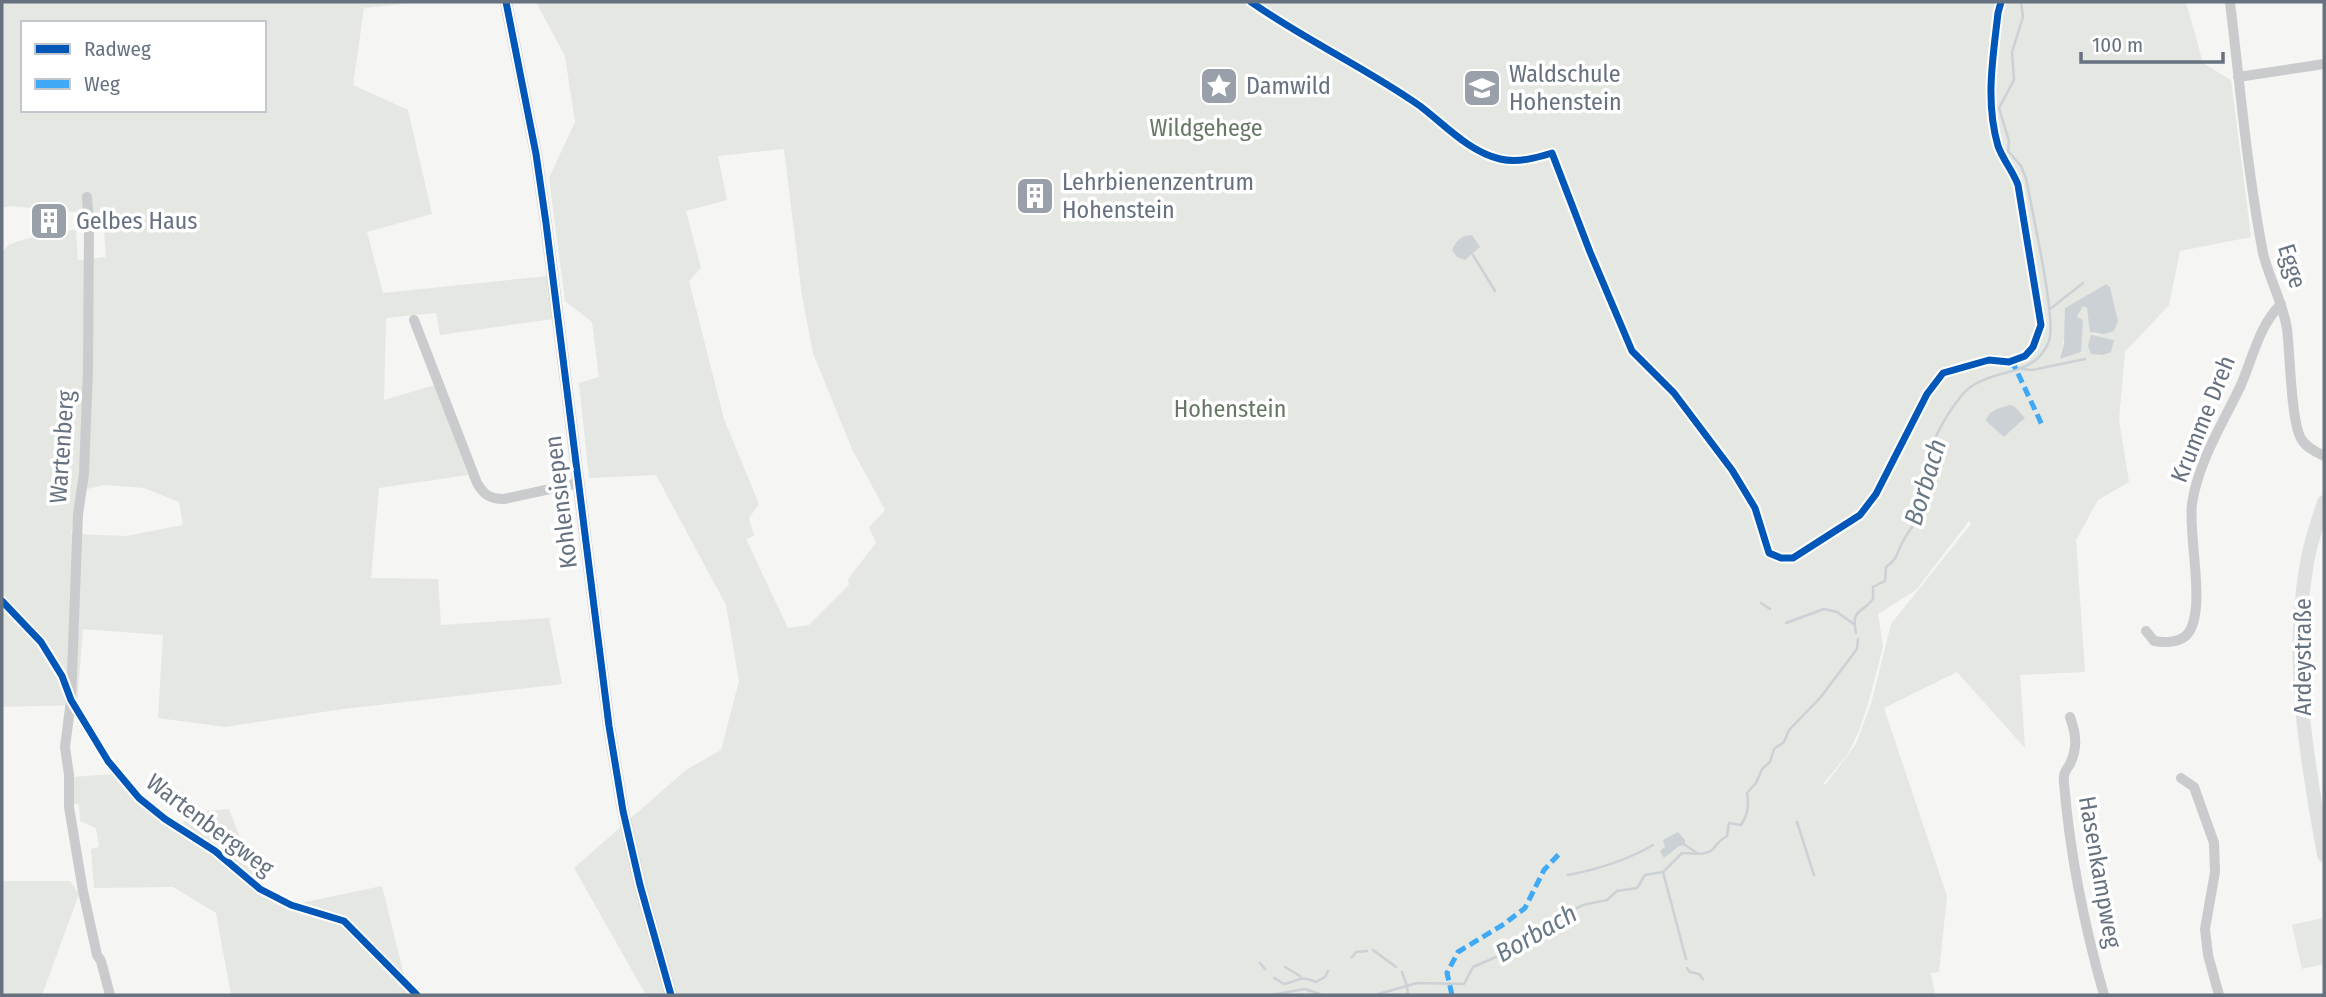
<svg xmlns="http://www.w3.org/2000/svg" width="2326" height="997" font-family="'Fira Sans Condensed',sans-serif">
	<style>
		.green { fill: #e4e7e2; fill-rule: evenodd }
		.water { fill: #cbd1d4 }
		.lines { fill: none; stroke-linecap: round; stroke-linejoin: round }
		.stream { stroke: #cbd1d4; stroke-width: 2.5 }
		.minor { stroke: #cacbcd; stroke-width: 10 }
		.tertiary { stroke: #cacbcd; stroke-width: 12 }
		.secondary { stroke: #dfe0e0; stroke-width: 14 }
		.quiet { stroke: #3fa9f5; stroke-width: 5; stroke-dasharray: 10 5; stroke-linecap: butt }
		.cycleway-casing { stroke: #fff; stroke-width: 11 }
		.cycleway { stroke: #0057b8; stroke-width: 7 }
		.labels { text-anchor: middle; stroke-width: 7; stroke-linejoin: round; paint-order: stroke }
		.poi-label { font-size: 24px; fill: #677281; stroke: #fff; text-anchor: start }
		.park-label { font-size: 24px; fill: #677965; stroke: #fff }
		.street-label { font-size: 24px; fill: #677281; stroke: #fff }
		.water-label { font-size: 26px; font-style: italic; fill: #687985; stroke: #fff }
	</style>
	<rect width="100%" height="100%" fill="#f5f5f4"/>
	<path class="green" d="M2,2h418l-56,6 -11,77 55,25 24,104 -65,18 16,61 165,-17 5,43 -113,16 -4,-22 -50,5 -2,82 51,-15 33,90 -89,13 -8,90 67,1 3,46 108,-7 13,66 -219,25 -118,18 -67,-9 5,-83 -80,-6 -6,76 -75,2v-454c2,-3 4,-6 7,-8 7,-5 57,-15 67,-15l2,30 28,-3 -3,-40 -18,1 -1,-5 -72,-7 -10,2zM23,23h241v87h-241zM104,485l40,3 35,14 4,23 -57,11 -55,-2 8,-43z
		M536,2h1650l17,61 28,17 20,157 -71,14 -11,54 -44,47 -6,68 10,62 -31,18 -22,40 9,132 -65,3 5,73 -68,-76 -73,36 63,188 -8,76 -8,1 4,22h-1289l-72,-127 112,-98 35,-20 18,-69 -13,-76 -70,-130 -67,3 -10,-95 20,-6 -7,-55 -27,-21 -16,-123 26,-56 -10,-66zM784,149l18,147 11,57 39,96 33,61 -16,17 7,16 -28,36 1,6 -40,40 -21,3 -42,-89 8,-3 -5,-18 10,-14 -35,-85 -35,-138 12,-13 -15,-57 41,-11 -9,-44zM2106,284l4,3 8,34 -4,10 -20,3 -4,-9 -3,-18 -4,-1 -6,12 4,34 -21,7 5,-26v-25zM2001,408l20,14 -17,15 -13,-26zM1969,521l2,3 -80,100 -20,80 -15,40 -30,40h-3l24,-29 12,-24 9,-27 15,-57 -5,-33 38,-24z
		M114,774l60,57 20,-19 35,-3 31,80 31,16 91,-19 22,89 13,20h-186l-15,-82 -43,-26 -79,1 -3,-39 8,-2 -3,-19 -16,-7 -1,-17h-6v-27z
		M2,881h68l9,13 -37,101h-40z
		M2322,918l2,12v34l-22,5 -10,-44z"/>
	<path class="water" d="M1472,235l8,12 -15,13 -8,-3 -5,-7c5,-10 8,-14 20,-15z
		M2106,284l4,3 8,34 -4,10 -10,3 -14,-2 -3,-24 -4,-2 -6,11 6,3 -2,32 -21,7 4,-16 1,-35z
		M2091,335l23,5 -3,12 -8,3 -12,-1 -3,-8z
		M2009,405l5,1 11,12 -21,19 -18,-16c3,-12 13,-12 23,-16z
		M1678,832l7,8v5l-6,1 -15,12 -4,-7 5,-4 -2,-7z"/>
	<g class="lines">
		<path class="stream" d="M1473,255l22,36
			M2050,309l33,-26
			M2022,369l10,1 53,-11
			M1761,603l9,6
			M1786,623l38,-14 13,3 18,13
			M1856,633c-5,-25 5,-18 17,-34v-12l12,-6 1,-14c12,-8 11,-15 17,-26 6,-11 15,-20 19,-32 4,-14 3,-28 5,-43 4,-25 19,-51 35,-71 26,-30 72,-14 87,-54 8,-21 -18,-134 -23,-163l-5,-12 -13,-15 1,-10 -10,-33 15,-28 -2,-28 11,-35 -2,-15
			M1797,822l17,53
			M1685,845l12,8
			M1663,872l23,87
			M1568,875c31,-6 58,-14 85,-30
			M1373,950l23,17
			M1352,957l4,-5 11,-1
			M1260,963l5,6
			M1285,967l15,9
			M1687,968l3,4 9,2 4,5
			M1402,972l5,14 1,9
			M1274,978l10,6c18,-4 14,-9 32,-2l9,-5 3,-6
			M1271,995l34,-6 17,6
			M1375,995l42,-12 47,1 9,-17 30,-13 12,-11 41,-24 27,-14 24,-5 10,-9 20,-3 8,-13 18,-3 19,-19c9,0 25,3 31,-4 6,-7 5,-8 14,-13l2,-13 12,2c7,-11 8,-19 6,-32l9,-10 6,-14 8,-7 4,-13 10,-7 5,-12 31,-32 37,-49 1,-10"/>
		<path class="minor" d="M2230,2c10,83 17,168 33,251 6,26 20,49 24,76 3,22 4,97 15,111 5,8 14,12 22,16
			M2238,77l86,-13
			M87,197l2,29 -1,143 -4,105 -6,40 -7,186 -6,47 4,28v32l14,84 14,64 4,6 9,34
			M414,320l63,163c7,12 13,16 27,16l74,-16
			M2,601l39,41 21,34 9,24 37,61 31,37 26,21 50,32 45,38 31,16 53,16 73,74
			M2146,631l8,10c11,2 28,2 35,-9 17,-26 -1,-96 3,-128 6,-42 31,-81 49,-119 12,-28 18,-59 40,-81
			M2070,717c6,17 8,30 0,47 -5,8 -7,10 -6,19 6,73 20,142 40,212
			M2181,778l13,9 20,56 1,29 -10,57 3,26 11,40"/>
		<path class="tertiary" d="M506,2l30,152 10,69 63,503 14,85 17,74 31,110"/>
		<path class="secondary" d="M2324,502c-7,22 -15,44 -18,67 -16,95 1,192 18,286"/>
		<path class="quiet" d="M2009,362l6,5 28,60
			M1452,995l-5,-22 11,-21 46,-28 21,-16 19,-38 15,-16"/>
		<defs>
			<path id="cycleway" d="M506,2l30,152 10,69 63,503 14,85 17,74 31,110
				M1251,2c54,38 115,66 169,104 24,18 49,46 80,53 18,4 36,-1 52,-6l38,99 42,99 42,42 58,77 23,38 14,45 12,5h12l67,-43 16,-21 51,-100 16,-21 46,-13 20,2 16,-6 8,-9 8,-22 -23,-140c-5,-14 -15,-25 -20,-39 -13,-45 -5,-88 0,-133l3,-11
				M2,601l39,41 21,34 9,24 37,61 31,37 26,21 50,32 45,38 31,16 53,16 73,74"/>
		</defs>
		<use href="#cycleway" class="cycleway-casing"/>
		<use href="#cycleway" class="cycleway"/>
	</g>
	<defs>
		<symbol id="sight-square" viewBox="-11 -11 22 22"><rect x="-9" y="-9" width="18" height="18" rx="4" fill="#99a0a9" stroke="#fff"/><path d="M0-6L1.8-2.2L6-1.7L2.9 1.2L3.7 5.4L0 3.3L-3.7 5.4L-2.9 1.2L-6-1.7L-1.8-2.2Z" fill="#fff"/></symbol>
		<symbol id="school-square" viewBox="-11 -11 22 22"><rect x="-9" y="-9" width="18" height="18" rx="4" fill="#99a0a9" stroke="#fff"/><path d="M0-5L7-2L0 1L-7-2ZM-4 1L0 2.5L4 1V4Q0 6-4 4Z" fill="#fff"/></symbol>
		<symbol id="building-square" viewBox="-11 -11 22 22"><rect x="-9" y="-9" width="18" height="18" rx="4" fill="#99a0a9" stroke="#fff"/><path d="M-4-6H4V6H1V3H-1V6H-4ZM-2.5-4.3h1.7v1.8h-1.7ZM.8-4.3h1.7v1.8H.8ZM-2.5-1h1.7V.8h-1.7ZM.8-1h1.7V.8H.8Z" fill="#fff"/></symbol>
	</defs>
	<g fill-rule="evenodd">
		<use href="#sight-square" x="1197" y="64" width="44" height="44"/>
		<use href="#school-square" x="1460" y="66" width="44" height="44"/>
		<use href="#building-square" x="1013" y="174" width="44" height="44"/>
		<use href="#building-square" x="27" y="199" width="44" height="44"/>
	</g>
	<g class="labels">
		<g class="poi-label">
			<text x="1509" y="82">Waldschule<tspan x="1509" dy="28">Hohenstein</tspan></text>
			<text x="1246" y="94">Damwild</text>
			<text x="1062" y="190">Lehrbienenzentrum<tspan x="1062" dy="28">Hohenstein</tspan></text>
			<text x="76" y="229">Gelbes Haus</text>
		</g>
		<g class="park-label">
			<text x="1206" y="136">Wildgehege</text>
			<text x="1230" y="417">Hohenstein</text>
		</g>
		<g class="street-label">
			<text transform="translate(2292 266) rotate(73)" y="8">Egge</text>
			<text transform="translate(2203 419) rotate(-68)" y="8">Krumme Dreh</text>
			<text transform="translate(62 447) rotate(-86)" y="8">Wartenberg</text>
			<text transform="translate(561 502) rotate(-97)" y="8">Kohlensiepen</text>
			<text transform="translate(2303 657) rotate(-90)" y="8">Ardeystraße</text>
			<text transform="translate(210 825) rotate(37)" y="8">Wartenbergweg</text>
			<text transform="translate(2100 872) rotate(80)" y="8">Hasenkampweg</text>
		</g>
		<g class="water-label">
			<text transform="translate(1925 482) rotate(-73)" y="9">Borbach</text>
			<text transform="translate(1536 933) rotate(-30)" y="9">Borbach</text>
		</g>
	</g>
	<rect width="2326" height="997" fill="none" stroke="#677281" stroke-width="7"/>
	<rect x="21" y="21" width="245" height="91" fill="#ffffff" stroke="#c2c7cd" stroke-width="2"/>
	<rect x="35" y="44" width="35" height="10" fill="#0057b8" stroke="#c2c7cd" stroke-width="2"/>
	<text x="84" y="56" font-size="21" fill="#677281">Radweg</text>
	<rect x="35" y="79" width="35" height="10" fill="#3fa9f5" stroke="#c2c7cd" stroke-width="2"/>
	<text x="84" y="91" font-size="21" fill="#677281">Weg</text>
	<path d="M2081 52v10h142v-10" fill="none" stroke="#677281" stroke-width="3.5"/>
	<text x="2092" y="52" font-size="21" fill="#677281" stroke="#ffffff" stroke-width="5" paint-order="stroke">100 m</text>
</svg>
